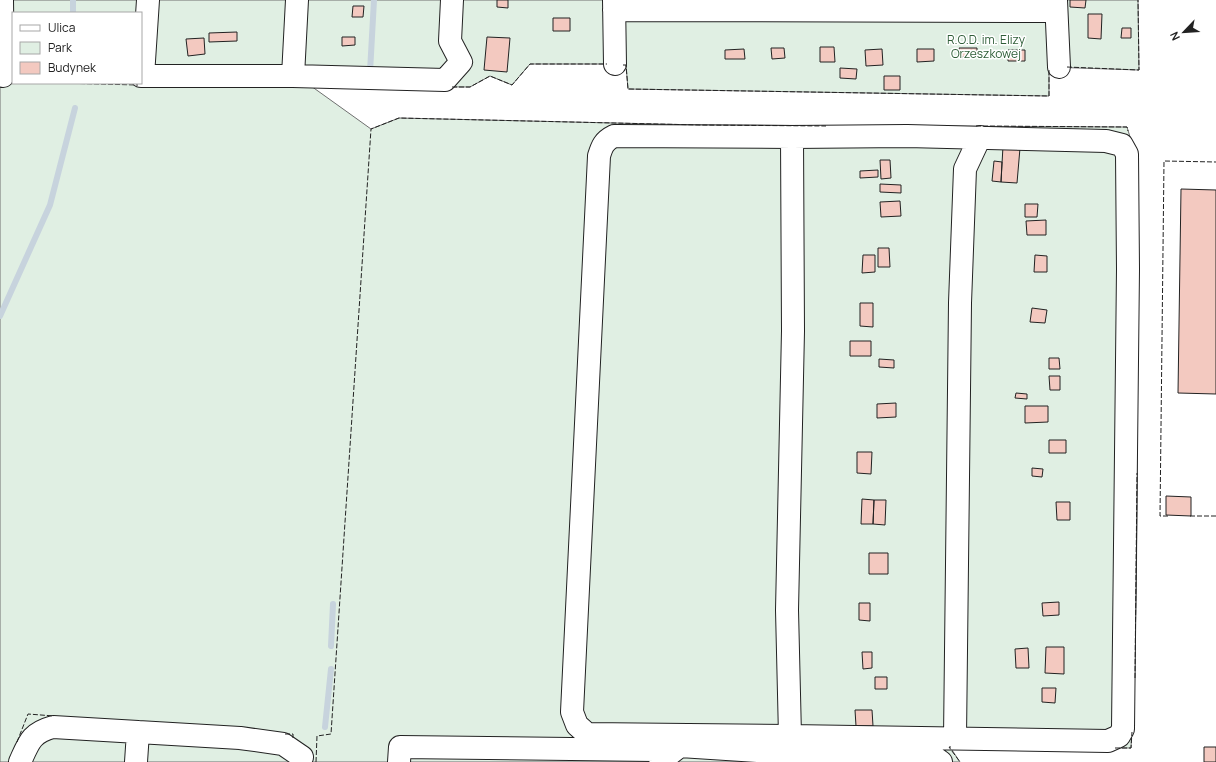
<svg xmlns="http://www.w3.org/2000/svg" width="1216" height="762" font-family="Manrope,sans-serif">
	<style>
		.green { fill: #e0efe3; stroke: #6f6f6f; fill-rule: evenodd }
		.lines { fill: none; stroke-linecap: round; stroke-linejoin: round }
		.stream { stroke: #c7d3dd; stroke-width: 6 }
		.building { fill: #f3c9c0; stroke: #222 }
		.minor-casing { stroke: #222; stroke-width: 24 }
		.minor { stroke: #fff; stroke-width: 22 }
		.fence { stroke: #222; stroke-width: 1; stroke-dasharray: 5 2; stroke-linecap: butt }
		.labels { text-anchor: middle; stroke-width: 3; stroke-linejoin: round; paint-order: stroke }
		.park-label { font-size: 12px; fill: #2f5e38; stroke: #fff }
	</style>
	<rect width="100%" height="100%" fill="#fff"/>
	<path class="green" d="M0,0h1138l1,70 -90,-3v29l-421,-7 -2,-24 -11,-1h-85l-18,21 -22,-9 -20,11 -159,-1 60,43 28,-11 301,7 427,2 7,23c2,199 7,399 -3,598l-181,-1 10,15h-960zM13,13h128v70h-128z"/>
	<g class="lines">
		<path class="stream" d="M73,13v-13
			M370,72l4,-72
			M0,316l50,-111 25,-97
			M331,646l2,-42
			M325,727l6,-58"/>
	</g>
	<path class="building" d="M497,0h11v8l-11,-1z
		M1070,0h16l-1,8 -15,-1z
		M353,6h11l-1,11h-11z
		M1088,14h14l-1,25 -13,-1z
		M553,18h17v13h-17z
		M1122,28h9v10h-10z
		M237,32v9l-28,1v-9z
		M342,37h13v8l-13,1z
		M487,37l23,1 -3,34 -23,-2z
		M204,38l1,16 -17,2 -2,-17z
		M820,47h14l1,15h-15z
		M771,48h13l1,10 -13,1z
		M959,48h18v9h-18z
		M744,49l1,10h-20v-9z
		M882,49l1,16 -17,1 -1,-16z
		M917,49h17v12l-17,1z
		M1008,50h17v11h-17z
		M840,68l17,1 -1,10 -16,-1z
		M884,76h16v14h-16z
		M1003,146l17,2 -3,35 -16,-1z
		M880,160h10l1,18 -10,1z
		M994,161l8,1 -1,20 -9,-1z
		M878,170v7l-18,1v-7z
		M880,184l21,1v8l-21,-1z
		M1181,189l35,1v204l-38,-1z
		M900,201l1,15 -20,1 -1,-15z
		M1025,204h13l-1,13h-12z
		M1046,220v15h-19l-1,-14z
		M878,248h11l1,19h-12z
		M863,255h12v17l-13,1z
		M1035,255l12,1v16h-13z
		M860,303h13v24l-13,-1z
		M1032,308l15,2 -2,13 -15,-1z
		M850,341h21v15h-21z
		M1049,358h10l1,11h-11z
		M879,359l15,1v8l-15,-1z
		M1049,376h11v14h-10z
		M1016,393l11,1v5l-12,-1z
		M896,403v14l-19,1v-14z
		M1025,406h23v16l-23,1z
		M1049,440h17v13h-17z
		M857,452h15l-1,22 -14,-1z
		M1032,468l11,1 -1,8 -10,-1z
		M1166,496l25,1v19l-25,-1z
		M862,499l12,1 -1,24h-12z
		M874,500h12l-1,25 -12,-1z
		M1056,502h14v18h-13z
		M869,553h19v21h-19z
		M1059,602v13l-16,1 -1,-13z
		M859,603h11v18l-11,-1z
		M1046,647h18v27l-19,-1z
		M1028,648l1,20h-13l-1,-19z
		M862,652h10v16l-9,1z
		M875,677h12v12h-12z
		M1042,688h14l-1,15 -13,-1z
		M855,710h17l1,16h-17z
		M1204,747h12v15h-12z"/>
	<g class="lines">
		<defs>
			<path id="minor" d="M2,0l1,76
				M614,0l1,64
				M1056,0l3,67
				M614,10l442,1
				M141,76h2l5,-76
				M143,76h150l4,-76
				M293,76l152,4 16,-18 -11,-21 2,-41
				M907,136l199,5 16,4 5,9 1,115 -5,460 -4,7 -11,5 -318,-5 -3,-126 6,-279 -1,-194z
				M790,736l-203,-2 -10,-9 -5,-13 27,-556c3,-10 5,-15 15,-20l178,1
				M955,738l5,-435 5,-134 15,-32
				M819,755l102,-1 13,3 7,5
				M662,760l18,-14 139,9v7
				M20,762c9,-20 11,-29 33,-35l187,11 43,6 19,13
				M136,762l2,-30
				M399,762l1,-15 255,3 8,12"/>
		</defs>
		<use href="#minor" class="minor-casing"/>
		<use href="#minor" class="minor"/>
		<path class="fence" d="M623,65h3l2,24 421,7v-27
			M1067,67l72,3 -1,-70
			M59,83l79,2
			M452,87h18l20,-11 22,9 18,-21h77
			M976,126l151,1 1,4
			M1168,516h-8l4,-355 52,1
			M1190,516h26
			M1135,678l2,-205
			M285,734h8v6
			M17,742l11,-28 26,2
			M951,747h-2l11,15
			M1115,748h16l1,-16
			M316,762l1,-26 14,-2 40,-605 28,-11 301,7 126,1"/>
	</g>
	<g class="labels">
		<g class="park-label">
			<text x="986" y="44">R.O.D. im. Elizy<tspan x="986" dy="14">Orzeszkowej</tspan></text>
		</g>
	</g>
	<rect x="12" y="12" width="130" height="72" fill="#ffffff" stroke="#a7a7a7"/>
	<rect x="20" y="25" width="20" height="6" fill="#ffffff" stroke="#a7a7a7"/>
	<text x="48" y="32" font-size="12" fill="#222222">Ulica</text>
	<rect x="20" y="42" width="20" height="12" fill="#e0efe3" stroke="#a7a7a7"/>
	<text x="48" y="52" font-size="12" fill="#222222">Park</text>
	<rect x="20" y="62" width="20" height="12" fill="#f3c9c0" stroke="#a7a7a7"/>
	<text x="48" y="72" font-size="12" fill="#222222">Budynek</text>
	<g transform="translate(1184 32) rotate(245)" stroke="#ffffff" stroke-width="3" paint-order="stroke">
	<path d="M0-3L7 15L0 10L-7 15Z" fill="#222222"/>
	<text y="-6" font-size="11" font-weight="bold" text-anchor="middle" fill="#222222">N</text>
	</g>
</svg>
